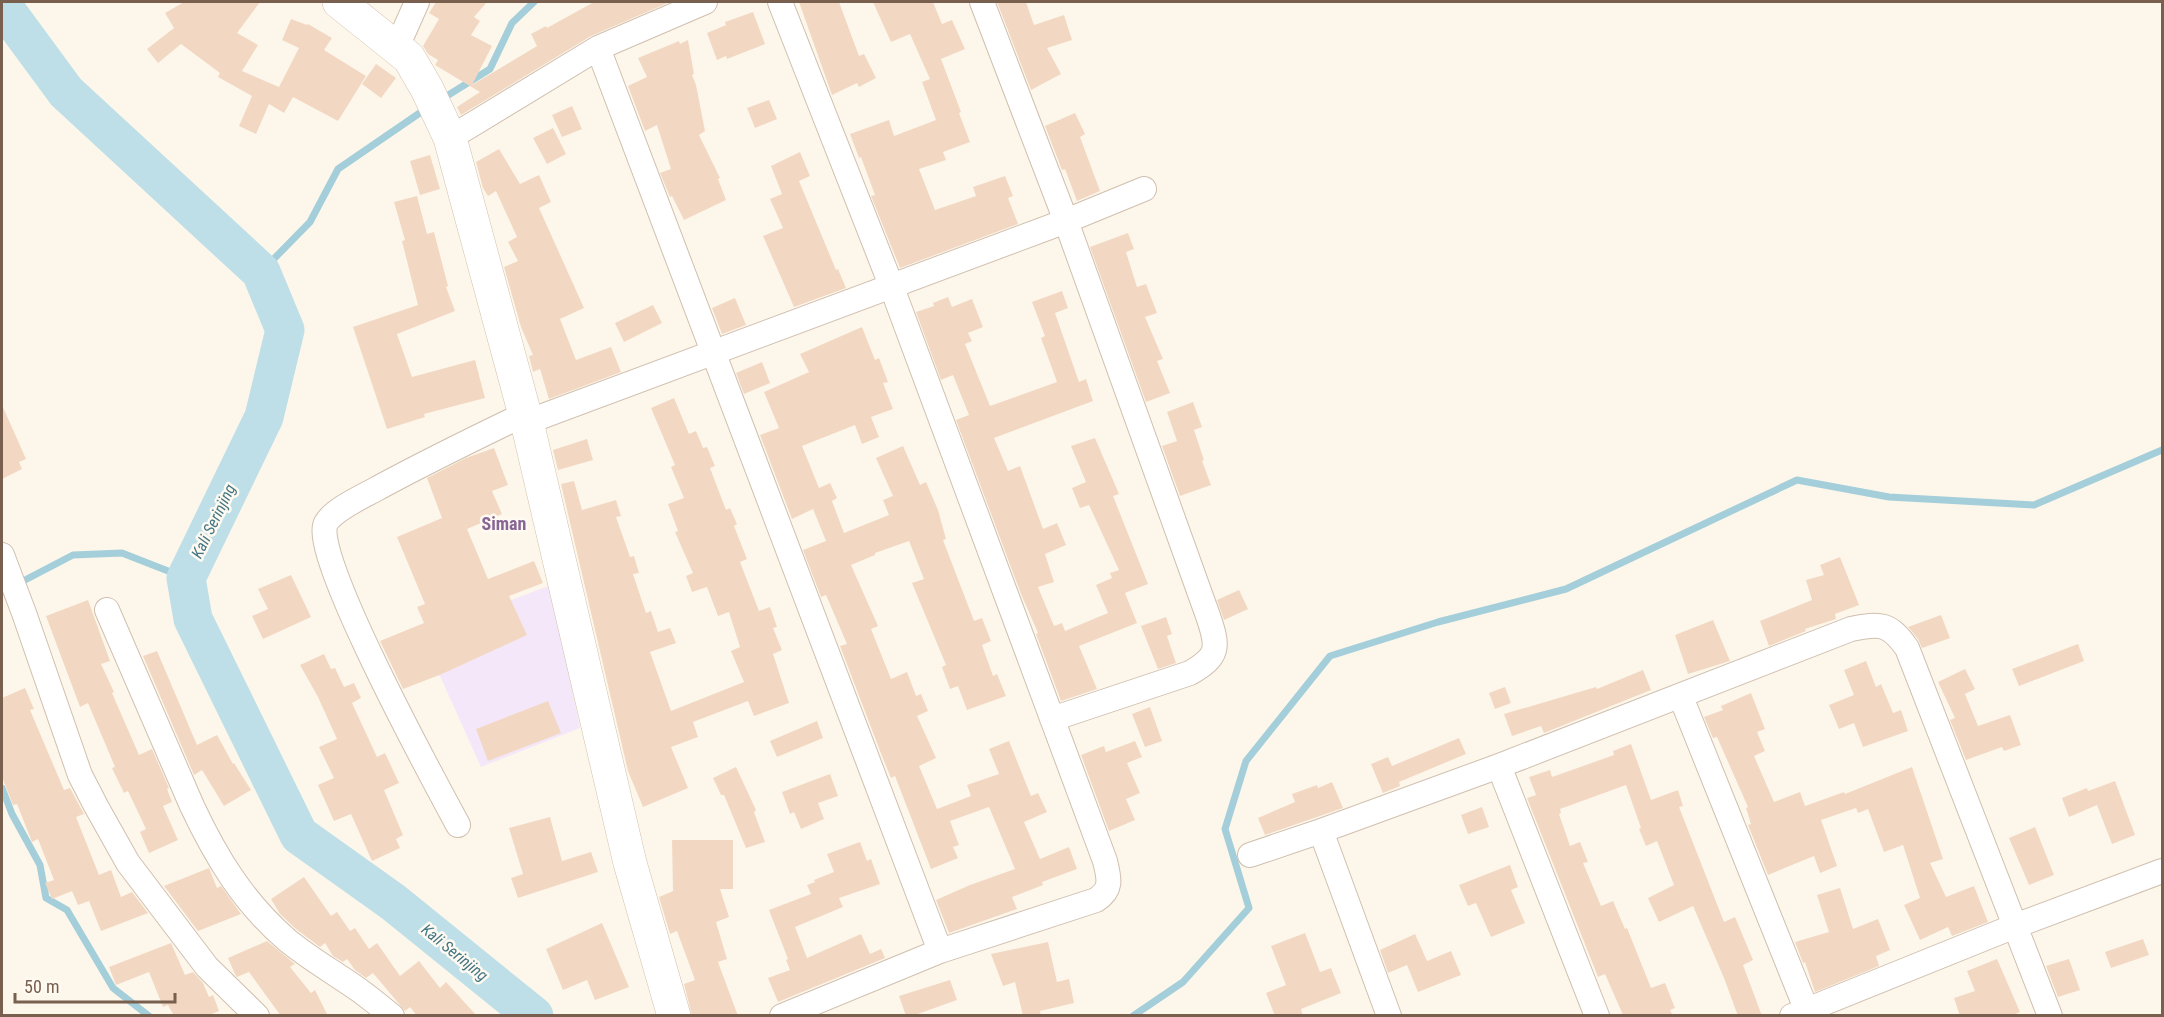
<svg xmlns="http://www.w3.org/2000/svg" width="2164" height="1017" font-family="'Roboto Condensed',sans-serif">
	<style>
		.education { fill: #f4e7fa }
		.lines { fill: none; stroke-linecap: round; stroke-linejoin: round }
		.stream { stroke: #a4ced9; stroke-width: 7 }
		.river { stroke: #bedfe7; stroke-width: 39 }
		.building { fill: #f2d8c2 }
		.street-casing { stroke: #d0bfaf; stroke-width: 26 }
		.secondary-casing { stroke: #d3c0ad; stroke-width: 34 }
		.street { stroke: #fff; stroke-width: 24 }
		.secondary { stroke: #fff; stroke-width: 33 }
		.labels { text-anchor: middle; stroke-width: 5; stroke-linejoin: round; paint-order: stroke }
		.water-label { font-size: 16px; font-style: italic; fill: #437684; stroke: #fffaf1 }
		.quarter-label { font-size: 18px; font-weight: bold; fill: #876594; stroke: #fffaf1 }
	</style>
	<rect width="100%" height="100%" fill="#fdf7eb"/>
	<path class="education" d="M551,585l29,143 -99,39 -60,-133z"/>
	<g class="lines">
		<path class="stream" d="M442,99l48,-30 22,-46 22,-21
			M261,272l49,-50 28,-53 89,-61
			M2,592l71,-37 49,-2 64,25
			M2,788l10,26 28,51 6,33 21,12 46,78 36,28
			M1133,1016l50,-34 66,-74 -24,-79 21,-68 84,-105 108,-34 128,-33 231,-109 92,17 145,8 128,-55"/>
		<path class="river" d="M2,5l64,87 195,180 24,58 -21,87 -78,161 7,41 106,216 94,67 141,114"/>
	</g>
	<path class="building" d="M184,2h76l-23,31 21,12 -16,26 37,16 20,-39 -17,-8 9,-21 16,6 1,-1 24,14 -8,12 42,26 -28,45 -45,-24 -9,16 -15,-9 -13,30 -17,-8 13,-30 -34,-19 2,-4 -39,-29 -23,19 -11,-14 27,-21 -9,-15z
		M436,2h51l-13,15 6,4 -9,14 21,11 -20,39 65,-39 -6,-12 15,-8 1,2 47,-26h76l-79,34 -130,79 -4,-8 23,-15 -45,-27 3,-5 -10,-6 -5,-8 16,-27 -10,-6z
		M799,2h40l20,54 5,-2 12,24 -17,9 -2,-4 -25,12z
		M873,2h60l9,22 10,-4 13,29 -24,10 20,53 -2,1 11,29 -27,10 3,8 -27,9 16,41 41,-14 -3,-9 32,-11 8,20 -5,2 10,26 -118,44 -29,-72 4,-1 -14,-38 -2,1 -9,-24 39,-14 5,16 42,-16 -14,-38 8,-3 -20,-45 -19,8z
		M997,2h29l8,23 30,-10 8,25 -25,8 14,26 -30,16z
		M753,12l12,32 -38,15 -1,-3 -9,4 -10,-27 19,-8 -1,-3z
		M688,40l6,34 -2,1 4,10 9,46 -6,4 21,43 -2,1 8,21 -42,20 -12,-24 -2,1 -10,-24 11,-4 -14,-44 -12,6 -17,-45 19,-9 -9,-19 41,-17 1,3z
		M376,64l20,14 -15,20 -19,-14z
		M769,100l8,19 -22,9 -8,-20z
		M572,106l10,23 -20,8 -10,-22z
		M1075,113l10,21 -5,3 20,54 -23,10 -12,-32 -3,1 -17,-44z
		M553,128l13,26 -19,10 -14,-26z
		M499,149l21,35 19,-9 12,27 -12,6 45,100 -24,11 16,41 35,-13 10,25 -72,27 -9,-30 -7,3 -4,-16 4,-1 -12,-28 -17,-60 14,-6 -10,-19 9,-5 -21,-46 -8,5 -5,-8 -7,-26z
		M800,152l10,24 -11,5 37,89 2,-1 8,19 -52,19 -31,-71 20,-8 -13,-29 12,-5 -11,-28z
		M430,155l10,34 -20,6 -10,-34z
		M417,196l10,38 7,-2 14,54 -2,1 9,24 -58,23 15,43 63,-17 10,38 -61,16 1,3 -38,12 -34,-102 65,-22 -16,-64 3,-1 -11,-38z
		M1128,233l6,16 -8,3 11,35 9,-3 11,29 -12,4 18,42 -6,2 13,32 -24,9 -56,-155z
		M1062,291l6,17 -13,5 24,69 7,-3 7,22 -99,37 14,33 12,-5 23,63 14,-6 9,22 -21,9 9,28 -16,5 16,39 8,-3 3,8 43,-18 -12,-28 16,-7 -2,-5 9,-3 -30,-65 -9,3 -8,-20 14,-6 -15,-36 24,-8 24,56 -6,2 35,88 -23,9 12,30 -58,23 18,43 -36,12 -25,-67 2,-1 -17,-39 -65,-174 13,-5 -16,-40 -12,5 -25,-68 18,-6 -1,-3 15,-6 4,10 20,-8 11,28 -15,6 4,8 -7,3 25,62 67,-24 -16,-44 4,-2 -13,-34z
		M735,298l11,27 -24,9 -10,-26z
		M653,305l9,18 -38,19 -9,-19z
		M862,327l13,33 4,-2 9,24 -5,1 10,26 -22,8 8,20 -17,7 -7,-19 -53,21 17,42 11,-5 7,15 -5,3 12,32 45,-18 -6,-15 10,-4 -17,-38 27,-12 17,39 6,-3 12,28 8,29 -3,1 31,81 8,-3 9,23 -9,4 11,31 4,-2 9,22 -39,14 -9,-24 -8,3 -8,-22 4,-2 -34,-82 12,-4 -15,-38 -34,12v2l-24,10 27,61 -7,3 20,50 16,-7 9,24 5,-2 7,17 -11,5 19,42 -17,8 18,43 34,-13 -4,-11 32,-11 -10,-25 20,-8 22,55 7,-3 9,19 -23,10 16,37 29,-12 8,22 -35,13 1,3 -31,12 5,12 -68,24 -13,-33 34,-15 45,-16 -26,-62 -39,14 9,24 -6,2 5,11 -27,11 -36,-93 -4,2 -9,-22 -42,-110 7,-2 -21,-49 -5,2 -18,-47 23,-9 -13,-32 -21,10 -32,-84 19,-7 -15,-36 45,-20 -9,-18z
		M762,362l8,21 -26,11 -8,-21z
		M674,398l15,36 7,-3 7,17 4,-1 8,19 -5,2 16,42 4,-2 7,16 -3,2 13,33 -7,3 19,49 11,-4 7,20 -4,1 9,22 -9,4 16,49 -35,13 -6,-15 -55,21 5,15 -27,10 17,41 -45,19 -15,-36 -67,-287 13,-3 8,29 34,-10 5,16 -5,1 14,40 4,-1 5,17 -6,1 13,39 5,-2 7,21 12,-4 6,15 -26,9 21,59 73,-29 -13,-31 9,-4 -11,-35 -11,4 -11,-29 -15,5 -6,-16 7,-3 -18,-41 3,-1 -10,-27 16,-6 -13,-31 4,-2 -24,-57z
		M1193,402l9,25 -8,3 10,30 -2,1 9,24 -31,11 -18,-50 15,-5 -10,-29z
		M2,405l24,54 -7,3 3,7 -20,10z
		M587,439l6,21 -35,10 -5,-20z
		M494,448l14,37 -16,6 10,23 -35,15 21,50 46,-18 9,22 -34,13 18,39 -85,39 -39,15 -23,-48 44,-18 -7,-16 8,-3 -28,-67 45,-19 -15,-40 39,-20z
		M1840,557l19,48 -24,9 1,5 -31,10 1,2 -37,15 -9,-25 52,-21 -6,-20 18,-5 -4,-10z
		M291,575l20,42 -48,22 -11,-23 16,-7 -10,-20z
		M1239,590l9,19 -24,11 -7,-20z
		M88,600l22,61 -9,3 13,28 -2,1 27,62 13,-6 17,39 -2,1 5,13 -9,4 15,34 -29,13 -9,-21 6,-3 -18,-38 -4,2 -12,-25 3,-1 -27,-64 -8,4 -34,-91z
		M1941,615l9,23 -28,10 -4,-9 -10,-12z
		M1166,617l6,17 -5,2 9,27 -18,6 -17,-43z
		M1713,620l17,41 -42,13 -13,-39z
		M2078,644l6,17 -65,25 -7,-17z
		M157,651l40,94 20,-10 16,29 1,-1 17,27 -27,16 -22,-36 -8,5 -51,-119z
		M324,654l7,15 4,-1 9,19 10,-4 7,15 -9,5 25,54 8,-4 14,30 -15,7 19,45 -7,4 4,9 -28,13 -21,-47 -17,7 -16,-36 16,-7 -15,-31 18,-8 -19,-42 -18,-32z
		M1866,661l10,26 5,-3 12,29 8,-3 7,21 -45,16 -9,-24 -15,6 -10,-24 25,-10 -10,-25z
		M1965,669l10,20 -10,5 13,32 32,-11 11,30 -17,6 -2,-4 -36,13 -16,-40 5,-2 -17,-36z
		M1643,670l8,20 -107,43 -3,-7 -29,10 -8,-22 92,-27 1,2z
		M1505,687l6,16 -16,6 -6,-16z
		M25,688l9,21 -4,1 34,80 6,-2 14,26 -8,3 23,58 12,-5 10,27 11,-5 16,21 -47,18 -12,-30 -11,4 -6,-14 -20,8 -7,-16 9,-3 -16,-41 -6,3 -15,-38 -4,1 -11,-28v-79z
		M1751,693l14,36 -8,3 8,19 -11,5 20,46 26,-10 5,14 39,-14 1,2 67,-27 31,92 -13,4 16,34 28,-11 14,36 -36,14 -4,-9 -28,13 -16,-35 16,-7 -17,-53 -19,7 -16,-43 -10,4 -2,-5 -35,12 16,46 -17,7 -6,-17 -46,19 -20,-50 3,-1 -5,-16 2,-1 -31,-70 -4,1 -9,-21 19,-7 -2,-4z
		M548,701l13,32 -73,28 -12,-32z
		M1150,707l12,34 -17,6 -13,-33z
		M817,721l6,17 -46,19 -7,-16z
		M1459,738l7,16 -67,28 1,4 -17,7 -12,-29 17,-7 4,9z
		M1135,741l7,16 -15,6 13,30 -14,6 9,21 -26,11 -28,-76 23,-9 2,6z
		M1631,744l20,56 27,-10 5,16 -4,1 45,115 11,-5 18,43 -10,5 19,51h-24l-14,-38 -31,-72 -34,16 -11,-24 26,-13 -17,-44 -11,5 -7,-17 2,-1 -15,-43 -66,24 1,4 -2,1 11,32 10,-4 8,20 -5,1 18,43 12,-5 12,28 2,-1 24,60 14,-5 10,25 -5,2 3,6 -50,-1 -18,-41 -7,3 -71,-179 9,-3 -7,-18 21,-7 2,7 62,-22 -1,-4z
		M736,767l20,43 -2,2 11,30 -19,6 -22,-53h-3l-8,-17z
		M830,774l8,22 -20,7 6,16 -23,10 -7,-17 -4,2 -8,-22z
		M2115,781l20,54 -23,9 -15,-39 -28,12 -7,-19 25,-10 1,3z
		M1332,782l11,26 -78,27 -7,-17 37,-16 -3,-8 25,-9 1,3z
		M1482,807l7,20 -21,7 -7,-19z
		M550,817l12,44 29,-9 7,20 -80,26 -7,-20 12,-4 -14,-46z
		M2035,827l19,48 -25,10 -20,-47z
		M672,840h61v49h-13l9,28 -13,5 11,37 -9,3 20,54h-46l-8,-32 11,-4 -18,-49 -7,3 -11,-37 14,-6z
		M860,842l7,19 4,-2 9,25 -41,14 4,9 -48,20 12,31 54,-24 9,20 11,-5 4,9 -107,44 -10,-24 22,-8 -4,-10 2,-1 -19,-49 42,-16 -4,-9 8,-3 -1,-2 20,-8 -7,-18z
		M1510,865l8,22 -7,3 14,33 -34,14 -15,-34 -8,3 -9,-21z
		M209,868l8,20 4,-2 20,28 -43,17 -34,-45z
		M304,877l27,39 6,-4 13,19 5,-3 14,21 8,-6 23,33 19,-15 21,27 6,-6 31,34h-60l-7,-9 -5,4 -32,-38 -7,5 -11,-8 -8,-11 -4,3 -10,-6 -8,-13 -5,4 -24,-18 -16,-15 -9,-15z
		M1840,888l13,41 25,-10 12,31 -14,6 3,10 -64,26 -10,-30 -2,1 -8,-21 34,-10 -12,-37z
		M602,923l27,64 -34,13 -8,-20 -24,10 -17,-41z
		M1305,933l15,39 11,-4 10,25 -40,16 2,7h-28l-9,-23 20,-8 -15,-39z
		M1415,934l12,27 24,-10 10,24 -43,17 -11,-27 -19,8 -8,-23z
		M2143,939l6,16 -38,13 -6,-16z
		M267,941l28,23 -5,3 21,26 4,-3 13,26h-47l-32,-44 -12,5 -2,-3 -7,-16z
		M1048,942l9,40 12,-3 5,24 -34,8 1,5h-18l-8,-34 -12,4 -12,-32z
		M171,943l14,32 8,-3 10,11 6,14 4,-2 6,16 -12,5h-33l-6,-11 -5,2 -14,-35 -33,13 -7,-18z
		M1997,959l23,53 -9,4h-51l-6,-18 21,-7 -8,-20z
		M2069,959l11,31 -22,7 -12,-31z
		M950,980l7,20 -45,16h-6l-7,-20z"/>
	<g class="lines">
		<defs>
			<path id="street" d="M780,2l111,283 214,576c4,17 8,28 -9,39l-156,51 -158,65
				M982,2l84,219 142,395c11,32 11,40 -18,57l-138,46
				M397,47l20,-45
				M598,48l342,903
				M450,138l148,-90 107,-46
				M527,422l539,-201 78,-32
				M2,555l22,58 56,162 16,31 32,57 79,104 50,49
				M107,610l85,196c24,51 51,96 95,134 23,19 48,33 72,50 11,8 22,17 33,26
				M1681,697l128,319
				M1499,766l98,250
				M458,825c-21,-39 -149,-273 -132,-302 8,-14 38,-27 52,-35 48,-26 97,-50 147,-74
				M1321,831l68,185
				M1250,855l71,-24 178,-65 352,-137c30,-6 38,-6 56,19l143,368
				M1792,1016l223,-90 147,-55"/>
			<path id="secondary" d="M339,2l70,56 18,31 23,49 77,284 103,441 44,153"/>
		</defs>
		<use href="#street" class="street-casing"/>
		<use href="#secondary" class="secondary-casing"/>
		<use href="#street" class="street"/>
		<use href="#secondary" class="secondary"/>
	</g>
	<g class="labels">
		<g class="water-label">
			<text transform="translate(213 521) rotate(-64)" y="6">Kali Serinjing</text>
			<text transform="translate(455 952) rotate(39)" y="6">Kali Serinjing</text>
		</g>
		<g class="quarter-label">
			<text x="504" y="530">Siman</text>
		</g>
	</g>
	<rect width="2164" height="1017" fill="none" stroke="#795f4d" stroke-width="6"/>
	<path d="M15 993v9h160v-9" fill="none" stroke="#795f4d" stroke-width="3"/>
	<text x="24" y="993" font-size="18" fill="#795f4d" stroke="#fffaf1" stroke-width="4.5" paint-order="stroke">50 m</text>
</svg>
